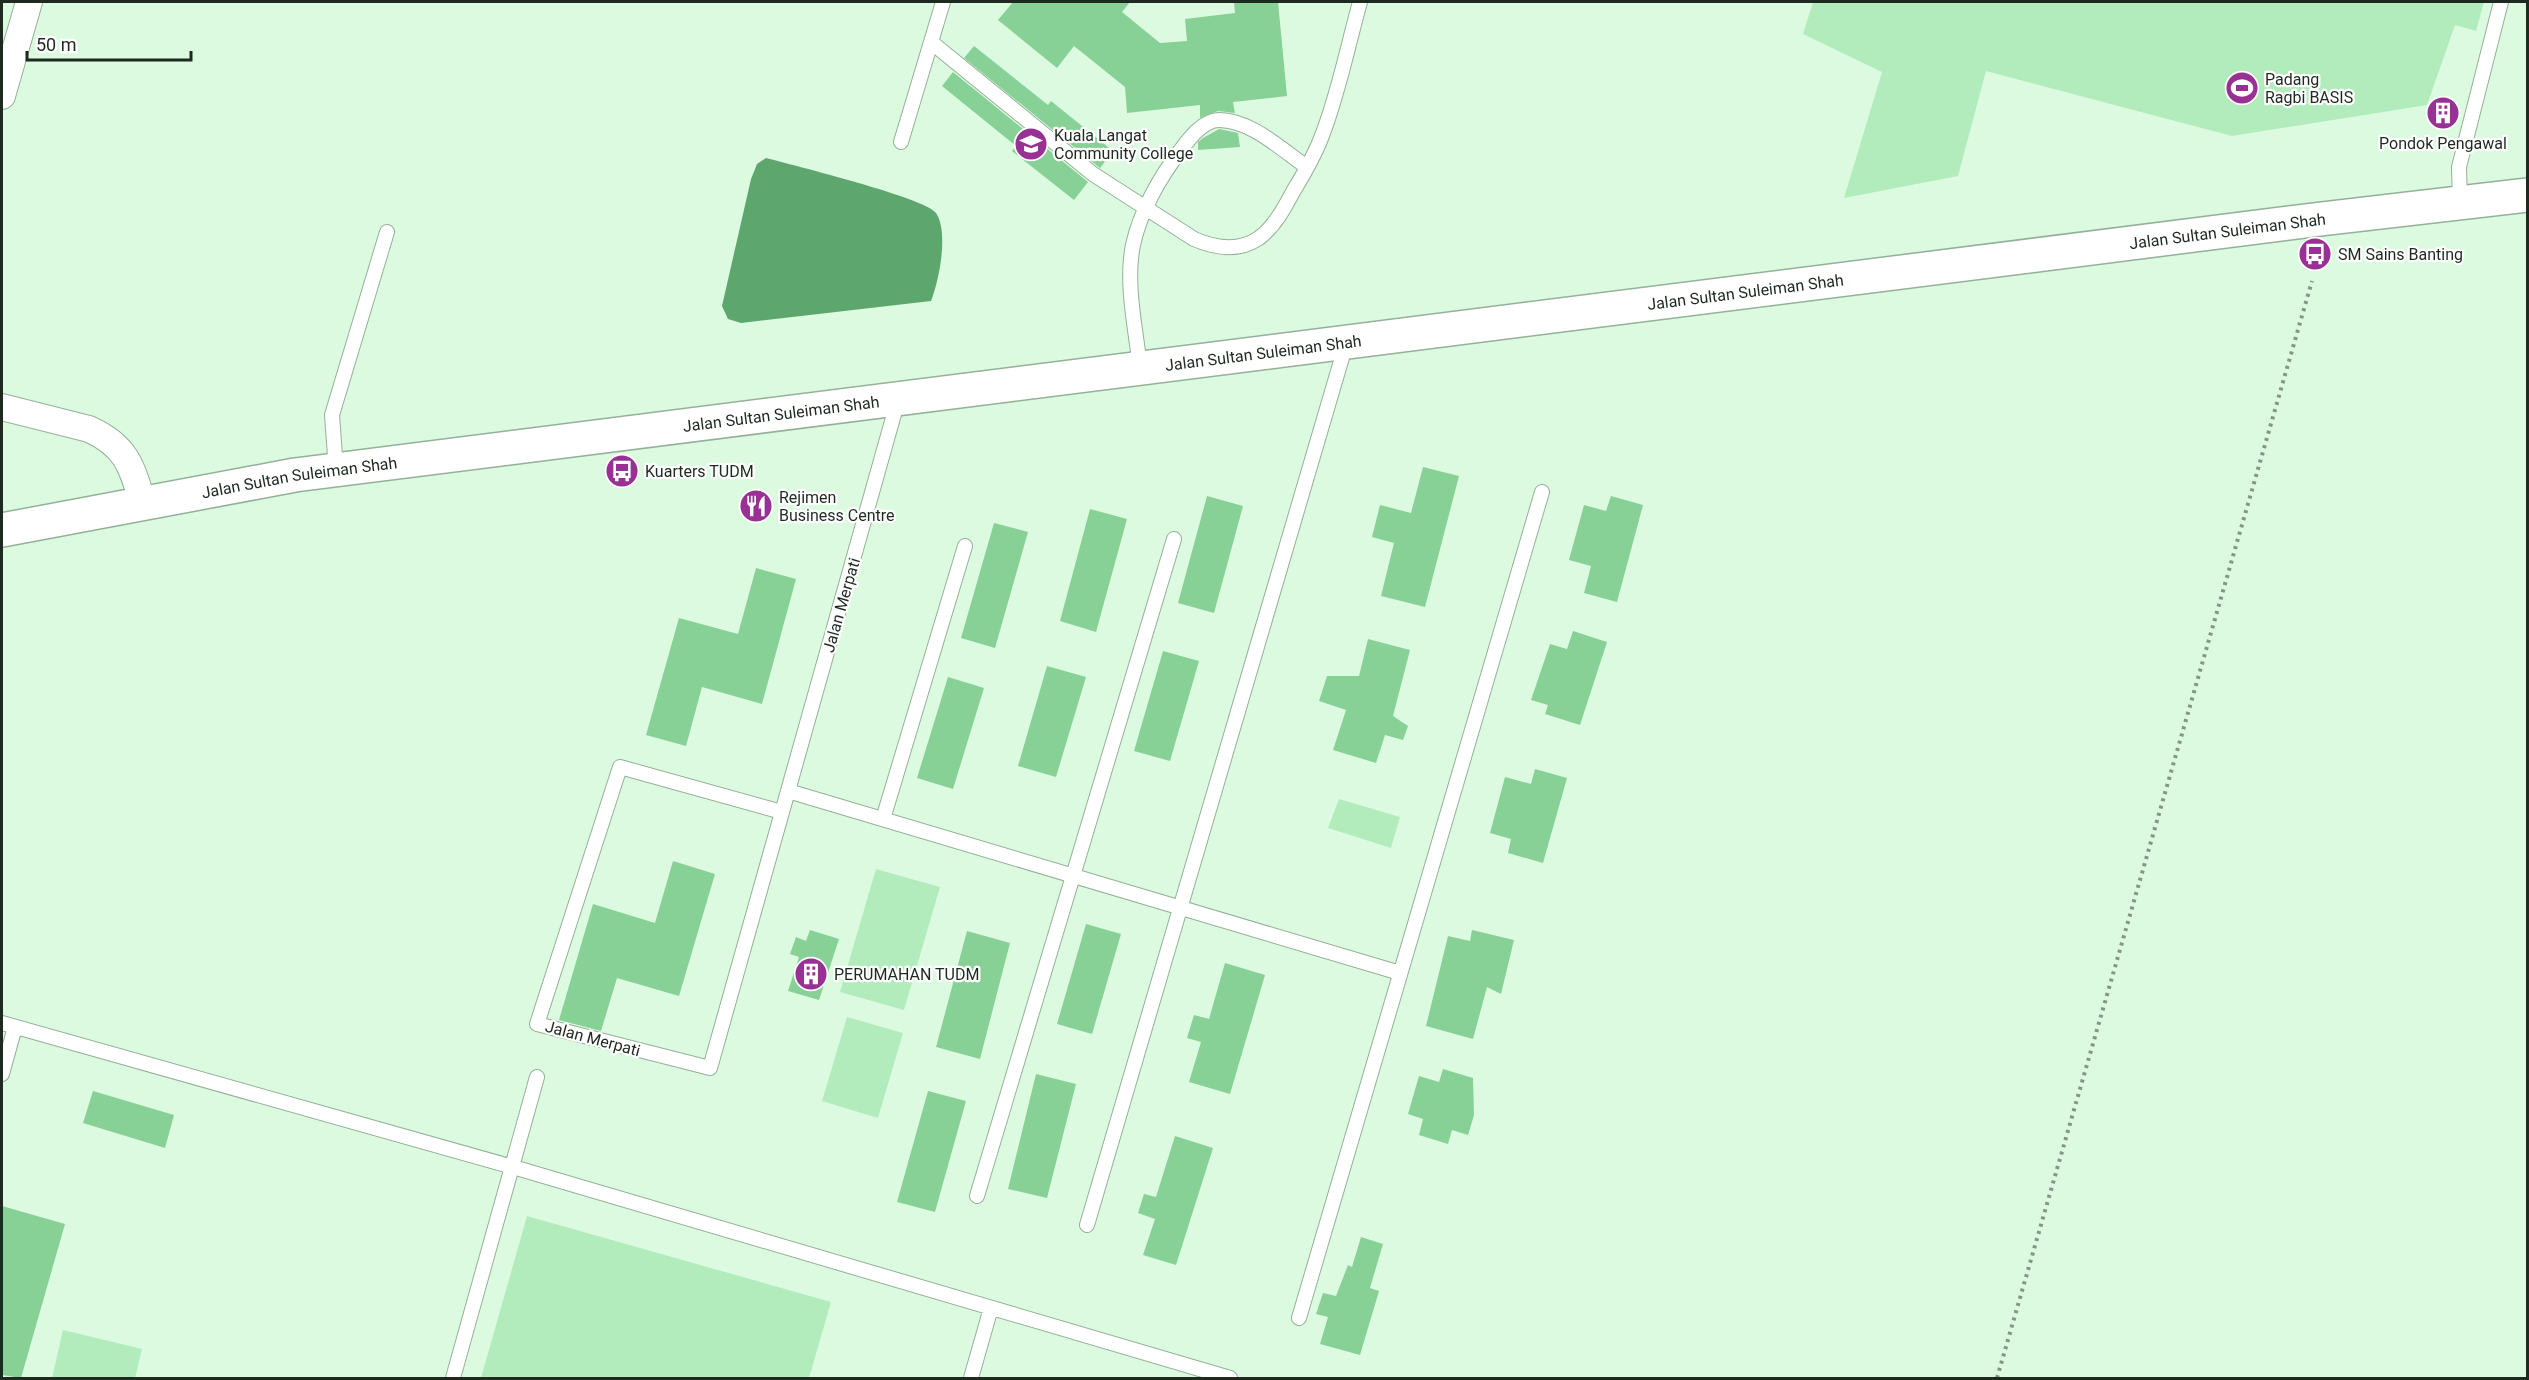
<svg xmlns="http://www.w3.org/2000/svg" width="2529" height="1380" font-family="Roboto,sans-serif">
	<style>
		.green { fill: #b2ecbc }
		.water { fill: #5da66d }
		.building { fill: #87d196 }
		.lines { fill: none; stroke-linecap: round; stroke-linejoin: round }
		.lane-casing { stroke: #95b099; stroke-width: 16 }
		.street-casing { stroke: #95b099; stroke-width: 28 }
		.secondary-casing { stroke: #95b099; stroke-width: 36 }
		.path { stroke: #829785; stroke-width: 4; stroke-dasharray: 3 4.5; stroke-linecap: butt }
		.lane { stroke: #fff; stroke-width: 14 }
		.street { stroke: #fff; stroke-width: 26 }
		.secondary { stroke: #fff; stroke-width: 33 }
		.labels { text-anchor: middle; stroke-width: 4.5; stroke-linejoin: round; paint-order: stroke }
		.poi-label { font-size: 16px; fill: #1e2920; stroke: #fefefe; text-anchor: start }
		.street-label { font-size: 16px; fill: #1e2920; stroke: #fefefe }
	</style>
	<rect width="100%" height="100%" fill="#dcfae0"/>
	<path class="green" d="M1813,2h671l-8,29 -21,-6 -28,80 -195,31 -246,-65 -28,105 -114,22 38,-126 -79,-38z
		M1339,799l61,18 -9,31 -63,-20z
		M876,869l64,18 -36,123 -64,-18z
		M847,1017l56,16 -25,85 -56,-17z
		M527,1216l304,86 -22,76h-328z
		M63,1330l79,19 -7,29h-83z"/>
	<path class="water" d="M766,158c26,7 160,40 170,55 13,19 3,68 -5,88l-190,22 -13,-4 -6,-13 29,-127 6,-15z"/>
	<path class="building" d="M1013,2h117l-8,10 38,31 27,-2 -2,-22 50,-6 -1,-11h44l9,94 -54,6 2,11 -17,-2 -18,7v-13l-73,8 -2,-26 -51,-41 -17,22 -59,-48z
		M974,46l74,59 3,-4 62,50 -13,17 -136,-110z
		M953,72l135,110 -14,18 -62,-49 4,-5 -74,-60z
		M2438,100l17,5 -6,21 -17,-5z
		M1219,129l19,4 2,14 -42,3v-8l5,-4z
		M1423,467l36,9 -34,131 -44,-11 13,-53 -22,-6 8,-32 31,8z
		M1207,496l36,10 -29,107 -36,-10z
		M1611,496l32,9 -26,97 -33,-9 7,-27 -22,-6 15,-55 22,6z
		M1090,509l37,10 -31,113 -36,-11z
		M994,523l34,9 -33,116 -34,-10z
		M756,568l40,11 -34,125 -60,-17 -16,59 -40,-11 33,-117 59,16z
		M1573,631l34,11 -27,83 -35,-11 3,-9 -17,-5 19,-56 17,5z
		M1368,639l42,11 -17,66 15,10 -5,14 -18,-5 -9,28 -43,-13 13,-40 -27,-9 8,-25h32z
		M1163,651l36,10 -29,100 -36,-10z
		M1047,666l39,11 -30,100 -38,-11z
		M948,677l36,11 -31,101 -36,-11z
		M1535,769l32,9 -24,85 -35,-10 3,-14 -21,-6 15,-56 26,7z
		M673,861l42,13 -36,122 -62,-18 -16,53 -42,-11 34,-116 62,19z
		M1086,924l35,10 -29,100 -35,-10z
		M810,930l29,9 -20,61 -31,-9 11,-34 -9,-3 6,-17 10,4z
		M1472,930l42,10 -13,54 -14,-7 -14,52 -47,-13 22,-90 22,5z
		M967,931l43,12 -30,116 -44,-12z
		M1225,963l40,12 -35,119 -41,-12 12,-40 -14,-4 7,-23 15,4z
		M1443,1069l30,9 1,37 -6,20 -16,-5 -4,14 -29,-9 4,-16 -15,-5 11,-38 20,6z
		M1036,1074l40,10 -29,114 -39,-9z
		M93,1091l81,24 -9,33 -82,-25z
		M928,1091l38,10 -31,111 -38,-10z
		M1175,1136l38,12 -37,117 -33,-10 12,-36 -17,-6 6,-19 12,3z
		M2,1206l63,18 -44,154 -19,-3z
		M1361,1237l22,7 -13,44 9,3 -19,64 -40,-11 8,-27 -12,-3 7,-21 13,3 12,-31 4,2z"/>
	<g class="lines">
		<defs>
			<path id="lane" d="M931,42l162,132 101,65c21,9 45,13 65,-1 16,-12 26,-31 35,-48 11,-18 22,-37 29,-57 16,-42 25,-88 37,-131
				M901,142l42,-140
				M2460,203l-1,-36 42,-165
				M1140,368c-4,-39 -15,-84 -7,-123 7,-33 27,-68 47,-94 9,-12 23,-31 39,-31 32,0 63,30 88,47
				M336,470l-4,-55 55,-183
				M788,791l612,182
				M782,812l-162,-45 -83,257 173,44 188,-668
				M883,819l82,-273
				M2,1023l511,144 717,211
				M2,1074l13,-47
				M977,1196l197,-657
				M1087,1225l259,-881
				M1299,1318l243,-826
				M453,1378l84,-301
				M971,1378l20,-70"/>
			<path id="street" d="M2,96l27,-94
				M2,407l87,22c38,17 43,38 54,75"/>
			<g id="secondary">
				<path id="s1" d="M2,530l293,-55 2026,-256 207,-24"/>
			</g>
		</defs>
		<use href="#lane" class="lane-casing"/>
		<use href="#street" class="street-casing"/>
		<use href="#secondary" class="secondary-casing"/>
		<path class="path" d="M1997,1378l315,-1097"/>
		<use href="#lane" class="lane"/>
		<use href="#street" class="street"/>
		<use href="#secondary" class="secondary"/>
	</g>
	<defs>
		<symbol id="stadium-disc" viewBox="-11 -11 22 22"><circle r="9.5" fill="#993195" stroke="#fefefe"/><path d="M0-5a6.5 5 0 1 0 0 10a6.5 5 0 1 0 0-10ZM-3.5-1.8h7v3.6h-7Z" fill="#fff"/></symbol>
		<symbol id="building-disc" viewBox="-11 -11 22 22"><circle r="9.5" fill="#993195" stroke="#fefefe"/><path d="M-4-6H4V6H1V3H-1V6H-4ZM-2.5-4.3h1.7v1.8h-1.7ZM.8-4.3h1.7v1.8H.8ZM-2.5-1h1.7V.8h-1.7ZM.8-1h1.7V.8H.8Z" fill="#fff"/></symbol>
		<symbol id="university-disc" viewBox="-11 -11 22 22"><circle r="9.5" fill="#993195" stroke="#fefefe"/><path d="M0-5L7-2L0 1L-7-2ZM-4 1L0 2.5L4 1V4Q0 6-4 4Z" fill="#fff"/></symbol>
		<symbol id="bus-disc" viewBox="-11 -11 22 22"><circle r="9.5" fill="#993195" stroke="#fefefe"/><path d="M-5-6H5V4H4V6H2V4H-2V6H-4V4H-5ZM-3.5-4V0h7V-4ZM-3.5 1.2v1.5H-2V1.2ZM2 1.2v1.5H3.5V1.2Z" fill="#fff"/></symbol>
		<symbol id="restaurant-disc" viewBox="-11 -11 22 22"><circle r="9.5" fill="#993195" stroke="#fefefe"/><path d="M-5-6h1v4h1v-4h1v4h1v-4h1v5L-1.5 .5V6h-2V.5L-5-1ZM5-6V6H3V1.5H1.5Q1.5-4 5-6Z" fill="#fff"/></symbol>
	</defs>
	<g fill-rule="evenodd">
		<use href="#stadium-disc" x="2223" y="69" width="38" height="38"/>
		<use href="#building-disc" x="2424" y="94" width="38" height="38"/>
		<use href="#university-disc" x="1012" y="125" width="38" height="38"/>
		<use href="#bus-disc" x="2296" y="235" width="38" height="38"/>
		<use href="#bus-disc" x="603" y="452" width="38" height="38"/>
		<use href="#restaurant-disc" x="737" y="487" width="38" height="38"/>
		<use href="#building-disc" x="792" y="955" width="38" height="38"/>
	</g>
	<g class="labels">
		<g class="poi-label">
			<text x="2265" y="85">Padang<tspan x="2265" dy="18">Ragbi BASIS</tspan></text>
			<text x="1054" y="141">Kuala Langat<tspan x="1054" dy="18">Community College</tspan></text>
			<text x="2443" y="149" text-anchor="middle">Pondok Pengawal</text>
			<text x="2338" y="260">SM Sains Banting</text>
			<text x="645" y="477">Kuarters TUDM</text>
			<text x="779" y="503">Rejimen<tspan x="779" dy="18">Business Centre</tspan></text>
			<text x="834" y="980">PERUMAHAN TUDM</text>
		</g>
		<g class="street-label">
			<text dy="6" stroke="none"><textPath href="#s1" startOffset="2246">Jalan Sultan Suleiman Shah</textPath></text>
			<text dy="6" stroke="none"><textPath href="#s1" startOffset="1760">Jalan Sultan Suleiman Shah</textPath></text>
			<text dy="6" stroke="none"><textPath href="#s1" startOffset="1274">Jalan Sultan Suleiman Shah</textPath></text>
			<text dy="6" stroke="none"><textPath href="#s1" startOffset="788">Jalan Sultan Suleiman Shah</textPath></text>
			<text dy="6" stroke="none"><textPath href="#s1" startOffset="302">Jalan Sultan Suleiman Shah</textPath></text>
			<text transform="translate(841 605) rotate(-74)" y="6">Jalan Merpati</text>
			<text transform="translate(593 1038) rotate(15)" y="6">Jalan Merpati</text>
		</g>
	</g>
	<rect width="2529" height="1380" fill="none" stroke="#1e2920" stroke-width="6"/>
	<path d="M27 51v9h164v-9" fill="none" stroke="#1e2920" stroke-width="3"/>
	<text x="36" y="51" font-size="18" fill="#1e2920" stroke="#fefefe" stroke-width="4.5" paint-order="stroke">50 m</text>
</svg>
